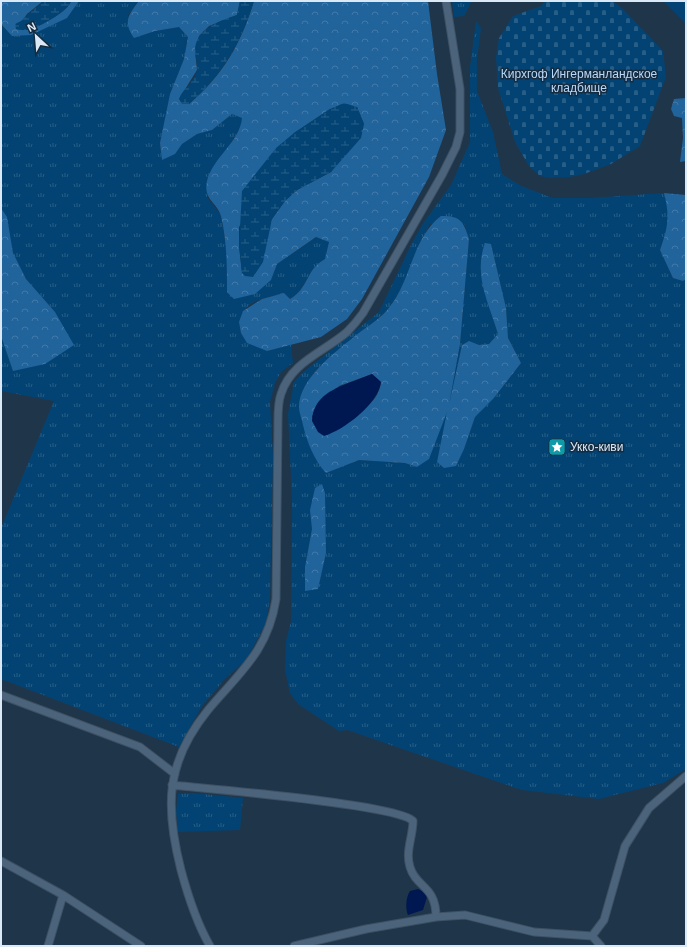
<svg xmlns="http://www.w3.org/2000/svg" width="687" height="947" font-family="Arial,sans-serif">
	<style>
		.grass { fill: url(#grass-tufts); fill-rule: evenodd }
		.forest { fill: url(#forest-crowns); fill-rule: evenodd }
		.wetland { fill: url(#wetland-marsh) }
		.cemetery { fill: url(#cemetery-stones) }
		.pitch { fill: #034373 }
		.water { fill: #001852 }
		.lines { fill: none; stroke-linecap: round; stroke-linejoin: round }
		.street-casing { stroke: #3e5163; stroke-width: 9 }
		.street { stroke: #4c647b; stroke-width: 7 }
		.labels { text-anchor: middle; stroke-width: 3; stroke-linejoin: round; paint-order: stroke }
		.park-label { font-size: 12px; fill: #b9d9fa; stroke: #152b3f }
		.poi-label { font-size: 12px; fill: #dbe9f6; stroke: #152b3f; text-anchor: start }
	</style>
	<defs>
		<pattern id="grass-tufts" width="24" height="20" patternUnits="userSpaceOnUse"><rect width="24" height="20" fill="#034373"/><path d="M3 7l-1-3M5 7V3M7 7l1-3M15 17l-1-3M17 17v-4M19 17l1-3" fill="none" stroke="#275e88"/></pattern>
		<pattern id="forest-crowns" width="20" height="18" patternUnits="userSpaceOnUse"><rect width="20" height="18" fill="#21639b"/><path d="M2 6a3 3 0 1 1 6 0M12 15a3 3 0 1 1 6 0" fill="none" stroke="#4179aa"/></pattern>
		<pattern id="wetland-marsh" width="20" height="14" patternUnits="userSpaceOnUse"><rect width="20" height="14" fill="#034373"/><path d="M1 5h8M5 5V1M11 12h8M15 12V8" fill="none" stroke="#275e88"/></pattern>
		<pattern id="cemetery-stones" width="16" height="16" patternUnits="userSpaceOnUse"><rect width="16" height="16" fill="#034373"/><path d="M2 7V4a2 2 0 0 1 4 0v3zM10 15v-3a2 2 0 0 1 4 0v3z" fill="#275e88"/></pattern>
	</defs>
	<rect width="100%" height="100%" fill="#1f354a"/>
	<path class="grass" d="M79,1h60l-11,14 6,23 21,-7 24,-4 9,10 -4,22 -14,35 -10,49 2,17 13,-6 7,-10 15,-10 15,-4 20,-16 10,4 -1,9 -9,14 -25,56 14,18 6,39 1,38 43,-12 6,-16 40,-27 12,5 -4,17c-20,11 -15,28 -36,40l-5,-6c-23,6 -49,9 -43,40l26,18 24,-6 2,18 -12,9 -6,11 -5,19 3,54 -3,143 -4,24 -19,36 -23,21 -22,26 -23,41 -178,-68v-151l53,-127 -53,-10v-55l12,35 42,-59c-16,-18 -34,-35 -42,-59 -5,-15 -2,-31 -12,-45v-184l1,3 65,-9z
		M452,1h20l-8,15 -10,1z
		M476,21l5,7 -4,31v32l16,41 9,42 19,12 32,12h36l75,-5c7,23 4,35 -4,57l13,28 10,3 3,-2v490l-23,14 -64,16 -77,-9 -175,-60 -8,1 -41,-27 -8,-11 -5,-23 1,-29 5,-20 1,-122 -4,-85 6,-32 8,-9 77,-61 33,-69 12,-21 27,-37 19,-43v-75zM430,224h34l5,15 -9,105 -13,67 -30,56 -12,-4 -46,-3 -33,13 -23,-84 13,-19 73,-61 15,-25 15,-40zM491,244l15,64 2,30 13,25 -28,36 -18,18 -11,32 -20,19 -6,-6 24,-117 7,-4 10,4 10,-1 9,-10 -5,-16zM325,523l1,30 -8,35 -13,-21 7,-38z
		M193,793l50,5 -3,32 -62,2 -2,-20 2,-18z"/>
	<path class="forest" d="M1,1h42l-16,13 -11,15c4,1 9,1 13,0 10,-2 40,-18 42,-28h8l-12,17 -36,17 -19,1 -11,-12z
		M139,1h101l-3,14 -28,11 -10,10 -4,15 2,19 -18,29 10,5c34,-29 52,-60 65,-103h174l9,73 9,56 -17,47 -67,122 -15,20 -26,18 -54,14 -20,-8 -6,-10 -2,-11 4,-11 19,-12 22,-6 6,6c20,-12 15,-29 35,-40l4,-17 -13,-5 -39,27 -6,16 -16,14 -21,5 -7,-7c0,-25 0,-51 -6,-76 -4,-14 -18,-16 -14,-35 6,-24 33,-39 35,-63l-10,-4 -20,16 -15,4 -15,10 -7,10 -13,6 -2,-17 10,-49 14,-35 4,-22 -9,-10 -24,4 -21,7c-11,-16 -6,-23 5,-37zM357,107l7,17 -33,48 -34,18 -12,11 -13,18 -30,54 -3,-27v-19l55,-94 36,-24z
		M686,98v63l-6,1 3,-24 -1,-20 -8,-2 -3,-7 3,-10z
		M664,193l22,2v84l-3,2 -10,-3 -13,-28c8,-22 10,-34 4,-57z
		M1,208l6,9 6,36 13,26 29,33 19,33 -29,19 -32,7 -12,-35z
		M441,216c19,0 22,4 28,23l-9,105 -11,61 13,-60 7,-4 10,4 10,-1 9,-10c-9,-31 -25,-58 -13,-91l6,1 15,64 2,30 13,25 -28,36 -18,18 -11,32 -8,17 -12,2 -7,-6 10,-50 -18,47 -12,8 -12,-4 -46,-3 -33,13c-12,-13 -19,-31 -23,-48 -1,-6 -4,-12 -4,-18 0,-28 36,-55 56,-71 11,-9 24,-16 33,-27 24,-28 23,-70 53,-93zM372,374l9,8c-2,19 -19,29 -33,40l-36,-5 2,-5 25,-26z
		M322,484l3,9 1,60 -8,36 -13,2v-24l7,-38 -2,-19 5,-22z"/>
	<path class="wetland" d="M43,1h28c-2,10 -33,27 -43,29 -4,0 -8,0 -12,-1l-1,-5 6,-3z
		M240,1h14c-14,44 -31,73 -65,103h-7l-3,-5c4,-11 16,-17 18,-29 1,-6 -2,-13 -2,-19 0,-22 24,-30 42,-36z
		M344,103l13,4 7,17 -3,14 -30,34 -34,18 -12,11 -13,18 -9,43 -10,15 -8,-1 -3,-3 -3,-27 3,-55 34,-43 18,-15 36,-24z"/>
	<path class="cemetery" d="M545,1h67l10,7 41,43 3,26 -26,69 -29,18 -27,10 -14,3 -21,1 -9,-2 -11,-10 -14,-24 -17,-54 -2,-31 3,-19 14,-22 28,-10z"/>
	<path class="pitch" d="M663,1h23v23z"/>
	<path class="water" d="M372,374l9,8c-3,22 -37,48 -57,54l-6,-4 -6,-11c1,-25 23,-33 42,-40 6,-2 12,-5 18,-7z
		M418,889l6,3 3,5 -4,13 -15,5c-3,-7 -2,-18 2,-24z"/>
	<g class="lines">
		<defs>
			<path id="street" d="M1,695l139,52 35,27
				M172,785c36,4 224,19 241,36 0,15 -8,31 -3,46 6,21 26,18 26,50
				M1,861l62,34 78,51
				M592,936l12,-16 21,-74 24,-38 37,-32
				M48,946l15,-51
				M210,946c-14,-24 -22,-50 -29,-76 -16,-63 -16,-107 27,-160 32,-38 60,-59 68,-111l2,-178c0,-9 0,-19 3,-27 10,-32 43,-42 66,-62 6,-6 11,-12 16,-19l79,-138 14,-28 4,-15v-43l-14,-88
				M294,946l72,-17 70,-12 29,-2 69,17 58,4 9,10"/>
		</defs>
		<use href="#street" class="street-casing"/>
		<use href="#street" class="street"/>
	</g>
	<defs>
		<symbol id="sight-square" viewBox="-11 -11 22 22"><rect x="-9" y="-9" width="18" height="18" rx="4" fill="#0f9aa8" stroke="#152b3f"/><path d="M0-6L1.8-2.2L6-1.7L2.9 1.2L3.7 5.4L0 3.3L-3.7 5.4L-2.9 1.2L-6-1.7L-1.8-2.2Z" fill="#fff"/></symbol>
	</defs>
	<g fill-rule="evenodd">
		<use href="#sight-square" x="547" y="437" width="20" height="20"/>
	</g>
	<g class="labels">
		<g class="park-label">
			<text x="579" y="78">Кирхгоф Ингерманландское<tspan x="579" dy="14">кладбище</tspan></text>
		</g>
		<g class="poi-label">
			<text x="570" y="451">Укко-киви</text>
		</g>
	</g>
	<rect width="687" height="947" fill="none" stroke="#dbe9f6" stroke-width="4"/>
	<g transform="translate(36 36) rotate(334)" stroke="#152b3f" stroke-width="3" paint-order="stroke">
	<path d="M0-3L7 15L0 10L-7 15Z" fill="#dbe9f6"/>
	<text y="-6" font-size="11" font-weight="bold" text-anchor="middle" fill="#dbe9f6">N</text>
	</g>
</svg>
